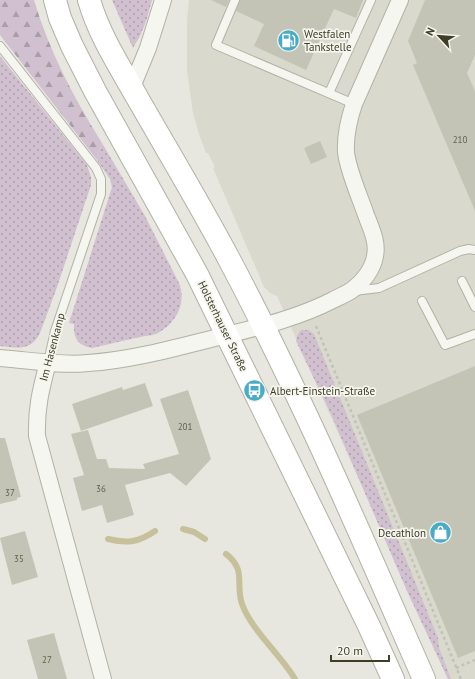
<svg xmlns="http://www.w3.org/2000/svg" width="475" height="679" font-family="'PT Sans',sans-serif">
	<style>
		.built { fill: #d9d9cd }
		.grass { fill: url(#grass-dots) }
		.forest { fill: url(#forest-firs) }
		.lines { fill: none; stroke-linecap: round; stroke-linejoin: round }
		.stream { stroke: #c6c19b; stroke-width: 6 }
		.building { fill: #c4c4b6 }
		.lane-casing { stroke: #b1b1a4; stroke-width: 10 }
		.street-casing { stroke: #b1b1a4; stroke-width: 18 }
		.secondary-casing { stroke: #b1b1a4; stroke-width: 24 }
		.path { stroke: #c2c2b9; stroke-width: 2.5; stroke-dasharray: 3 3; stroke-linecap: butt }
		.lane { stroke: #f6f6f1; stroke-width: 8 }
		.street { stroke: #f6f6f1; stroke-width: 16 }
		.secondary { stroke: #fff; stroke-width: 22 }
		.labels { text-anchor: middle; stroke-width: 3.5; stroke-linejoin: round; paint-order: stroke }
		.number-label { font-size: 9px; fill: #60604c }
		.poi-label { font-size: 11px; fill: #3e3e28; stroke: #f5f5ee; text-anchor: start }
		.street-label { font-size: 11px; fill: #3e3e28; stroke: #f5f5ee }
	</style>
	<defs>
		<pattern id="grass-dots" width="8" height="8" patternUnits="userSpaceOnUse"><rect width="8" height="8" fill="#d1c0cf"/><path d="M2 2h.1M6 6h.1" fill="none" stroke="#ab9da8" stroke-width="1.8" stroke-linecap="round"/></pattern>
		<pattern id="forest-firs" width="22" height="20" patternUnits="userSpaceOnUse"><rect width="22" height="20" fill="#d1c0cf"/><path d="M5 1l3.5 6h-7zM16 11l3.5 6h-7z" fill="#ab9da8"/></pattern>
	</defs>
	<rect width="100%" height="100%" fill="#e7e7df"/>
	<path class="built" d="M189,0h286v679h-27l-171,-383 -7,-3 -6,-6 -51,-119 2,-1 -7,-14h-2l-7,-19 -6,-21 -6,-42v-52z"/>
	<path class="grass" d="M112,0h40c-3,10 -5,21 -10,31 -2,7 -6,11 -9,17z
		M0,56l87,109 4,12v8l-35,105 -16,43c-9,18 -22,15 -40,13z
		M102,143l43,73 34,67c8,20 -3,40 -21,50 -4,2 -12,3 -18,4 -16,4 -32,7 -48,11 -14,-2 -19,-10 -18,-24l-5,-1 43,-136 -2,-8 -13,-19z
		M301,330h7l6,4 124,304 1,10 12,31h-3l-41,-88 -76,-177 -35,-73 2,-7z"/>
	<path class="forest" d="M0,0h34c15,51 40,98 68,143l-5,17 -97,-125z"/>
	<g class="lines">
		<path class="stream" d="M183,529l11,3 11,7
			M108,539c20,5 31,3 47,-8
			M226,554c21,16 9,30 16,50 10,27 38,50 53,75"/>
	</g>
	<path class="building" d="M211,0h18l-3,7z
		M240,0h123l-7,18 -22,-9 -28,61 -52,-24 10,-22 -28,-13z
		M425,0h50v55l-8,18 8,18v120l-62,-146 4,-2 -9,-22z
		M320,141l7,16 -16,7 -7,-16z
		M475,366v285l-17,7 -101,-243z
		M145,383l8,23 -72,25 -9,-27 50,-17 1,3z
		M188,390l23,69 -25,27 -16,-13 -45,12 9,30 -27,8 -5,-18 -20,6 -9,-33 11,-3 -13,-41 17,-4 9,29h9l3,9 36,1 -2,-5 36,-10 -19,-55z
		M0,438h5l16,59 -4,1v2l-17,4z
		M25,531l13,46 -26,8 -12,-47z
		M54,633l13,46h-29l-11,-39z"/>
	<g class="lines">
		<defs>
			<path id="lane" d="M235,0l-19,45 138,59
				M0,46l96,122 5,11v15l-46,137 -7,31
				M329,93l42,-93
				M462,281l13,26
				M354,291l25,-3 81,-37 9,-2 6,1
				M422,301l23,44 30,-11"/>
			<path id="street" d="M132,87l16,-39 15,-48
				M0,358c29,2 59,8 88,5 47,-3 93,-17 139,-28 36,-9 73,-18 106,-35 6,-3 13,-6 19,-10 11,-8 21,-21 23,-34 3,-14 -4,-28 -9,-41 -6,-18 -18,-44 -20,-63 -1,-17 3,-33 8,-48l46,-104
				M48,362c-7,27 -12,46 -11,74l66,243"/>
			<path id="secondary" d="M55,0l5,18 12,28 23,45 102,183 172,352 24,53
				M89,0c11,37 30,65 49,99 31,54 63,107 92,162 72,136 132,277 194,418"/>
		</defs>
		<use href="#lane" class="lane-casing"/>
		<use href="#street" class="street-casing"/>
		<use href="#secondary" class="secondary-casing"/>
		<path class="path" d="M316,326l145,353
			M456,668l19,-8"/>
		<use href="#lane" class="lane"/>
		<use href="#street" class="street"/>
		<use href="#secondary" class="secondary"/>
	</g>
	<defs>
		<symbol id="fuel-disc" viewBox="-11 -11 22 22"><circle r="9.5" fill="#48acc8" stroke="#f5f5ee"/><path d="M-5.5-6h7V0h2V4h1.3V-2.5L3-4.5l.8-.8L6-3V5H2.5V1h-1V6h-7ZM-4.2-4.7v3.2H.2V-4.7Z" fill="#fff"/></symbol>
		<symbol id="bus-disc" viewBox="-11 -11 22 22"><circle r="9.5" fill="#48acc8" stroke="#f5f5ee"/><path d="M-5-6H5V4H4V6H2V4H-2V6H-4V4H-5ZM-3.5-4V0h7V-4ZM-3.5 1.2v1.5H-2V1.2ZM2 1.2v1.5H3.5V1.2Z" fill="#fff"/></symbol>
		<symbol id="shop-disc" viewBox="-11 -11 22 22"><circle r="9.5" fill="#48acc8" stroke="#f5f5ee"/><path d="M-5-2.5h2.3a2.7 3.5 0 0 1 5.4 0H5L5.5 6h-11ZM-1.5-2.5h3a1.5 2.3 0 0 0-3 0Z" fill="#fff"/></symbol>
	</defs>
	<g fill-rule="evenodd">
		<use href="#fuel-disc" x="276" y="28" width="25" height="25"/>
		<use href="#bus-disc" x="242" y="378" width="25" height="25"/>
		<use href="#shop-disc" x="428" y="520" width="25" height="25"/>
	</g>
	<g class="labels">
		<g class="number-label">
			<text x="460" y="143">210</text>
			<text x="185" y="430">201</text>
			<text x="101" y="492">36</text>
			<text x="10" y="496">37</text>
			<text x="19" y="562">35</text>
			<text x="47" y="663">27</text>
		</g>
		<g class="poi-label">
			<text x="304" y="38">Westfalen<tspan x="304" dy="13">Tankstelle</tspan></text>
			<text x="270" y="395">Albert-Einstein-Straße</text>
			<text x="426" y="537" text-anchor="end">Decathlon</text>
		</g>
		<g class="street-label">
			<text transform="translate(223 326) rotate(64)" y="4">Holsterhauser Straße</text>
			<text transform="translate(52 347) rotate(-75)" y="4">Im Hasenkamp</text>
		</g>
	</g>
	<g transform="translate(439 36) rotate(296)" stroke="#f5f5ee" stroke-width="3" paint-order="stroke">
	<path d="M0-3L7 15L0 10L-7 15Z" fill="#3e3e28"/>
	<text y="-6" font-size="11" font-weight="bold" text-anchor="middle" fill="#3e3e28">N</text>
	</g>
	<path d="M331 655v6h58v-6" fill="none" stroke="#3e3e28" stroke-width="2"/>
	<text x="337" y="655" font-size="12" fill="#3e3e28" stroke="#f5f5ee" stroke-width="3" paint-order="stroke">20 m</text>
</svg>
